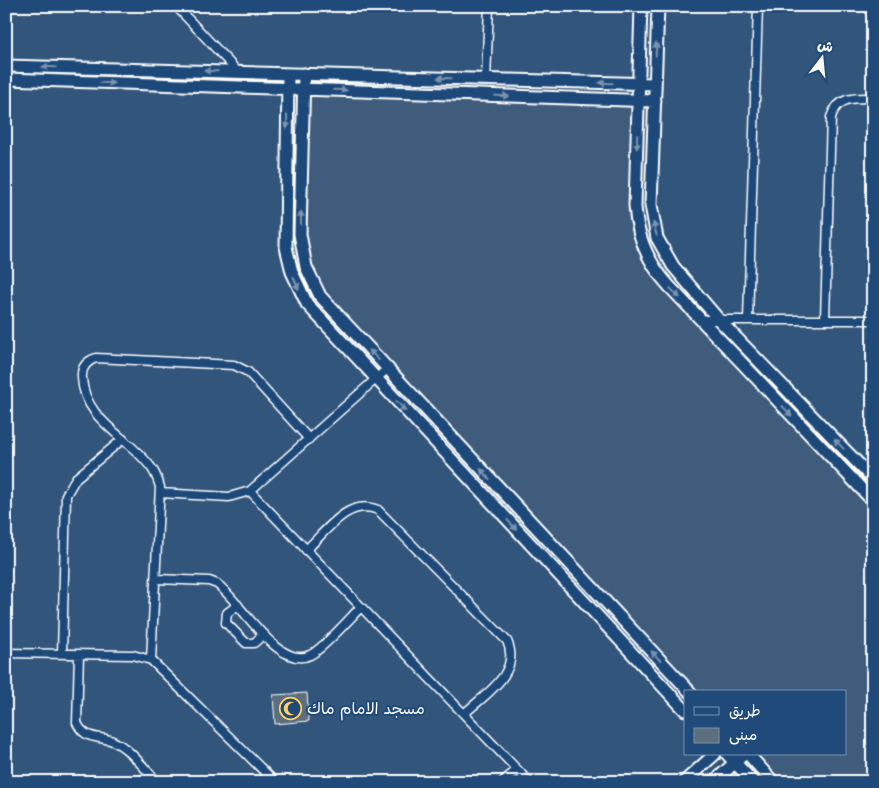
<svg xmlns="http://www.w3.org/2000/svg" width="879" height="788" font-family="Mali,'Playpen Sans Arabic',sans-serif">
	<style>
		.built { fill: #3f5c7c }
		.building { fill: #5d6e7d; stroke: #fff }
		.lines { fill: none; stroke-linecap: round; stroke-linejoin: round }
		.street-casing { stroke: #fff; stroke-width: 11 }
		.secondary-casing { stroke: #fff; stroke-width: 15 }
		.street { stroke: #1f4a7a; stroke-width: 8 }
		.secondary { stroke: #1f4a7a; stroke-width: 11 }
		.oneway { fill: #7992af }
		.labels { text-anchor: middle; stroke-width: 4; stroke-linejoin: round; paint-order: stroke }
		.poi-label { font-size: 16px; fill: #fff; stroke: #1f4a7a; text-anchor: start }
	</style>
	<rect width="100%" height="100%" fill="#32557b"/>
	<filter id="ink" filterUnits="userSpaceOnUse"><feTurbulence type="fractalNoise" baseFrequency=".02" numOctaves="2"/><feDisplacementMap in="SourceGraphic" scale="10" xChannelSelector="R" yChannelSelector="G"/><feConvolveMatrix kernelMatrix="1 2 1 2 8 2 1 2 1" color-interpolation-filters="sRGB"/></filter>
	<g filter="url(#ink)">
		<path class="built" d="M297,81l352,11 -5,119 4,22 8,21 217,234v294h-109l-26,-28h107v-62h-160v6l-366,-386 -12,-17 -8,-19 -6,-24z"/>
		<path class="building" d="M307,693l2,28 -34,3 -2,-29z"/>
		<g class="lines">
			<defs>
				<path id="street" d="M176,6l62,66
					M486,79l3,-73
					M748,319l10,-313
					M825,319l6,-202c7,-21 24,-19 42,-19
					M701,320h172
					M250,491l279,291
					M160,493l69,4 21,-6 137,-122
					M306,550c20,-18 42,-53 72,-40l129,131c15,32 -23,54 -43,73
					M156,579l53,2 8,3c23,16 61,87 93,71 13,-6 39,-36 51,-48
					M238,605l-11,8 -1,10 20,20h8l10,-9
					M6,653l127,2 18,5 124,122
					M62,654l4,-159 10,-17 47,-39
					M79,654l-2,69c8,16 18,13 33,17 18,6 34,28 47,42
					M151,660l9,-173c-2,-7 -5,-15 -10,-21 -23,-30 -66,-46 -68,-88 -1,-11 5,-17 14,-20l138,7 14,7 61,67
					M140,782l9,-8
					M502,782l15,-12"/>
				<path id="secondary" d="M641,6l-6,200c2,31 13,57 34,80l204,215
					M658,6l-7,199 6,33 16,28 46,54 154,159
					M6,66l649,18
					M288,74l-2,173 6,25 15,32 378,406
					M304,74l-4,160 6,33 14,29 370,396
					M6,79l649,22
					M727,754l26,28
					M748,754l25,28
					M684,782l31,-28
					M714,782l30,-28"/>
			</defs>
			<use href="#street" class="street-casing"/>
			<use href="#secondary" class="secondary-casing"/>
			<use href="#street" class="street"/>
			<use href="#secondary" class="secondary"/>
		</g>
		<defs><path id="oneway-solid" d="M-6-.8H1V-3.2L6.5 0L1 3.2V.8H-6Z" transform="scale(1.25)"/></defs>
		<g class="oneway">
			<use href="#oneway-solid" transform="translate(656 49) rotate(-88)"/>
			<use href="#oneway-solid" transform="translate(49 67) rotate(-178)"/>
			<use href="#oneway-solid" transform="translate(211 71) rotate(-178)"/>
			<use href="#oneway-solid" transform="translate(444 78) rotate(-178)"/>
			<use href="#oneway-solid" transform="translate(107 83) rotate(2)"/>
			<use href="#oneway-solid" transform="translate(606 83) rotate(-178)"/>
			<use href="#oneway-solid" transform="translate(340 90) rotate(2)"/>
			<use href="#oneway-solid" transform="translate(502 96) rotate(2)"/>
			<use href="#oneway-solid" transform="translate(287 122) rotate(91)"/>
			<use href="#oneway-solid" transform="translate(637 142) rotate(92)"/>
			<use href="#oneway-solid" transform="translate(301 218) rotate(-89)"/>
			<use href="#oneway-solid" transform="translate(655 229) rotate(-104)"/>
			<use href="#oneway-solid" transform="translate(296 283) rotate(67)"/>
			<use href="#oneway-solid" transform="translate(675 293) rotate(46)"/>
			<use href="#oneway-solid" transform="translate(374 355) rotate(-133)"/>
			<use href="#oneway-solid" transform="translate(401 406) rotate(47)"/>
			<use href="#oneway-solid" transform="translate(787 411) rotate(47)"/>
			<use href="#oneway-solid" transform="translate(839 444) rotate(-134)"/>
			<use href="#oneway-solid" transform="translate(485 474) rotate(-133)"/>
			<use href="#oneway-solid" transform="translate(512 525) rotate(47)"/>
			<use href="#oneway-solid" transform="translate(656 656) rotate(-133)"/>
		</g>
	</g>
	<defs>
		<symbol id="mosque-ring" viewBox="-11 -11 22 22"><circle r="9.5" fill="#1f4a7a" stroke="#ffd166" stroke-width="1.5"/><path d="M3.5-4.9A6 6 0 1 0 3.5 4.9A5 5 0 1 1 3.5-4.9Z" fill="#ffd166"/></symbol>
	</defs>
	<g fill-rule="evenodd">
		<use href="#mosque-ring" x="278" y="696" width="25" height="25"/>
	</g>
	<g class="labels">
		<g class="poi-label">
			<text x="307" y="714">مسجد الامام ماك</text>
		</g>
	</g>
	<rect width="879" height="788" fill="none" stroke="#1f4a7a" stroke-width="25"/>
	<rect x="12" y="12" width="854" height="763" fill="none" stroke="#fff" stroke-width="2" filter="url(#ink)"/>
	<rect x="684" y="690" width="162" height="65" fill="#1f4a7a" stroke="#7992af"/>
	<rect x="694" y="707" width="25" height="8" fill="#1f4a7a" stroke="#7992af"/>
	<text x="729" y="716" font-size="15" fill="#ffffff">طريق</text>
	<rect x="694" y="728" width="25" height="15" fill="#5d6e7d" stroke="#7992af"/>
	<text x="729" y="740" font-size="15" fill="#ffffff">مبنى</text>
	<g transform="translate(822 58) rotate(16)" stroke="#1f4a7a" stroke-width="4" paint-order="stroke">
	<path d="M0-4L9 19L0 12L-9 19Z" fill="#ffffff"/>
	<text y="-8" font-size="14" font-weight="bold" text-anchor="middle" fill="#ffffff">ش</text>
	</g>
</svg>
